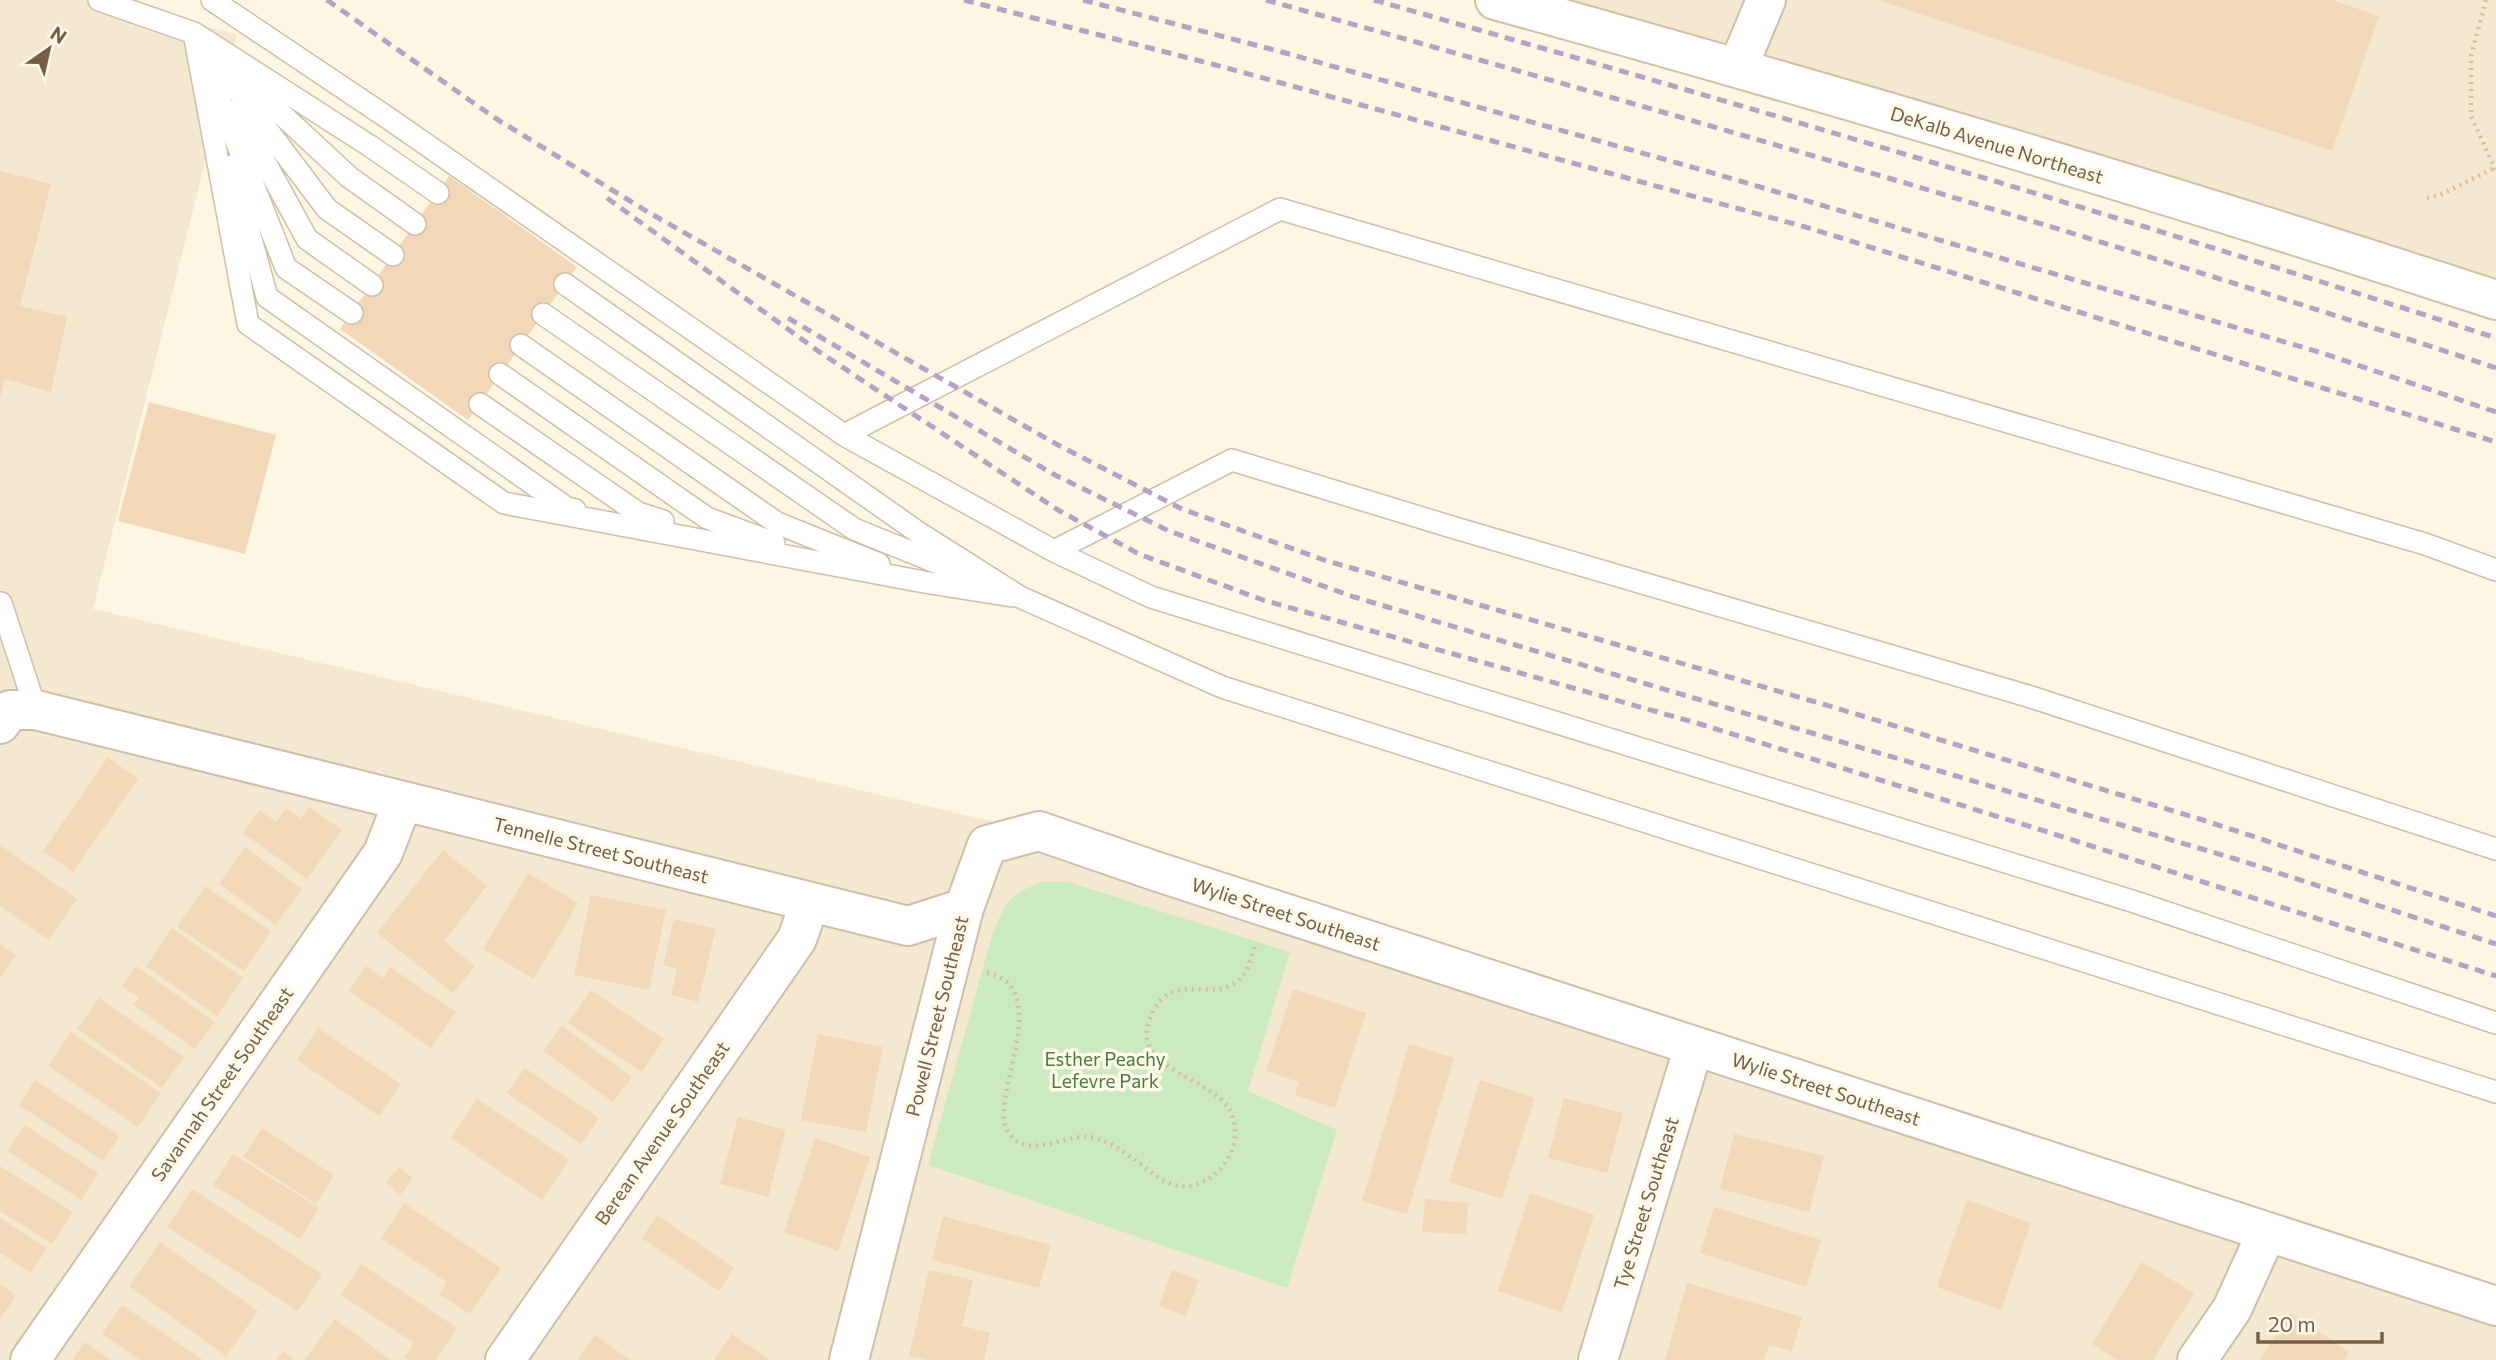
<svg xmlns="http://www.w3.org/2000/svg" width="2496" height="1360" font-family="Commissioner,sans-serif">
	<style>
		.residential { fill: #f4e8d0 }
		.green { fill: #cceac0 }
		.building { fill: #f3d7b9 }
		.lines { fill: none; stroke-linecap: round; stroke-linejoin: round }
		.service-casing { stroke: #cebea9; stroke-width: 24 }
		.minor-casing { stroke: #cebea9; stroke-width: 42 }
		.secondary-casing { stroke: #d1bfa6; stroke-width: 42 }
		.path { stroke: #d7ba9c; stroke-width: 4.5; stroke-dasharray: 2 5; stroke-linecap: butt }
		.service { stroke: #fff; stroke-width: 21 }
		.minor { stroke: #fff; stroke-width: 38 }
		.secondary { stroke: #fff; stroke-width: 38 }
		.rail { stroke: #b9a1c6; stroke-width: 5; stroke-dasharray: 10 7; stroke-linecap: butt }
		.labels { text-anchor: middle; stroke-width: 7; stroke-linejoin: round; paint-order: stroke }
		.street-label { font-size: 19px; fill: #755d48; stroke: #fff9e9 }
		.park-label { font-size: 19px; fill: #4a7b40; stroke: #fff9e9 }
	</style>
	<rect width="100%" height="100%" fill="#fdf6e2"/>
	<path class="residential" d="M0,0h92l145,34 -144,575 906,214 1497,499v38h-2496z
		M1526,0h970v315z"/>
	<path class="green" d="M1042,882h26l222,70 -42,139 89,39 -50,158 -359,-123 65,-233c14,-32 16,-37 49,-50z"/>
	<path class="building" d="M1878,0h454l47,16 -47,135z
		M0,171l51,13 -31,122 47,11 -16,75 -46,-13 -5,18z
		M449,176l128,91 -109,153 -128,-91z
		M149,402l127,33 -31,119 -127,-33z
		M108,757l30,22 -65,93 -30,-21z
		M309,807l33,23 -35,49 -64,-46 17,-23 16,12 10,-14 15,10z
		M0,845l77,54 -28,41 -49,-34z
		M245,847l57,42 -26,36 -57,-41z
		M443,850l44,36 -43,55 31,25 -22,27 -76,-60z
		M528,873l50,30 -44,76 -51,-30z
		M205,886l66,45 -27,40 -67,-44z
		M591,895l75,15 -17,80 -75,-15z
		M674,919l42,10 -18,73 -27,-7 6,-26 -14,-4z
		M172,928l71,50 -26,38 -71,-50z
		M0,944l16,11 -16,23z
		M136,966l79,56 -20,27 -62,-44 6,-7 -17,-12z
		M366,966l17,12 7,-11 66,45 -25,36 -82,-57z
		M1293,989l73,24 -31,95 -40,-13 4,-13 -33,-11z
		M591,990l73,49 -22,33 -74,-49z
		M99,998l85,59 -22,31 -85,-59z
		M562,1026l70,51 -19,25 -70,-51z
		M318,1028l83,56 -22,32 -82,-56z
		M71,1032l90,61 -23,34 -90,-61z
		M818,1034l65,13 -17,85 -65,-12z
		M1409,1044l45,14 -47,156 -45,-13z
		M525,1068l74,50 -18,26 -74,-51z
		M35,1080l85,56 -17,25 -84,-56z
		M1480,1080l55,18 -33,101 -53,-17z
		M1564,1098l59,15 -16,60 -59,-15z
		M477,1099l92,61 -27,40 -91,-62z
		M738,1117l48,13 -18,67 -48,-13z
		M25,1125l73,48 -17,27 -74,-49z
		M262,1128l72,47 -18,29 -73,-47z
		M1734,1134l90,22 -15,56 -89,-23z
		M815,1138l55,19 -32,94 -54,-19z
		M233,1154l86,54 -19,31 -87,-54z
		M0,1166l73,46 -21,32 -52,-33z
		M399,1167l14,11 -13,17 -14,-12z
		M192,1189l130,85 -24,37 -131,-84z
		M1530,1193l64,22 -32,97 -64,-21z
		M1425,1199l43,4 -2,31 -44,-2z
		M1967,1200l64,23 -30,87 -64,-23z
		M404,1203l97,65 -31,46 -31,-20 8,-12 -66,-44z
		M1714,1207l107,33 -15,47 -106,-34z
		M657,1215l77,53 -15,23 -77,-53z
		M943,1216l108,29 -12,43 -107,-28z
		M0,1218l47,30 -16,25 -31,-20z
		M160,1242l98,69 -32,45 -97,-70z
		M2142,1262l52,31 -41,67h-36l-25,-16z
		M361,1264l96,64 -21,32h-28l-4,-2 10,-15 -73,-48z
		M929,1270l44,10 -11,46 28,7 -6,27h-57l-18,-4z
		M1172,1270l27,10 -13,36 -27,-10z
		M1687,1283l115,34 -10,34 -23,-6 -5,15h-99z
		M0,1284l16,12 -16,23z
		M122,1305l81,55h-63l-38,-26z
		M2291,1313l58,39 -5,8h-85z
		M335,1319l55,41h-86z
		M732,1334l38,26h-56z
		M595,1335l35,25h-52z
		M85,1342l1,1 25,17h-39z
		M283,1351l11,9h-18z"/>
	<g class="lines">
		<defs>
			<path id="service" d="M99,0l95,33 176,113 68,47
				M212,0l176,118 456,317 210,116 97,46 984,305 361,121
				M194,33l54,291 256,179 420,79 88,14
				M210,54l117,155 66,46
				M236,72l113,105 66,47
				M212,80l74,188 66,45
				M237,111l70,128 65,46
				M231,166l36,131 300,211 8,2
				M565,284l354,249 101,64 202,90 1274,405
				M543,314l311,215 111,45
				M521,345l256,178 102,41
				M500,374l207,144 67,25
				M480,404l158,109 25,8
				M844,435l436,-226 1145,335 71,26
				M1054,551l178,-91 223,68 576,169 465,152
				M1,603l35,107"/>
			<path id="minor" d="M1738,67l28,-67
				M0,724l10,-14h26l872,216 56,-18
				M30,1360l353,-507 20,-52
				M505,1360l292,-421 13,-37
				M849,1360l115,-452 23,-63 52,-14 116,40 1341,435
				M1598,1360l96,-314
				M2197,1360l35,-51 35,-77"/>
			<path id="secondary" d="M1495,0c336,93 670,192 1001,300"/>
		</defs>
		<use href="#service" class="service-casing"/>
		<use href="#minor" class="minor-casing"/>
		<use href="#secondary" class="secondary-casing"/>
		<path class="path" d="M2486,0l-15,56v60l25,55
			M2427,198l15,-4 52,-26
			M987,973c59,11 19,96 17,135 0,4 -1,11 0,15 15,42 57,12 84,14 16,1 30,11 43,20 16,11 34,31 55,29 35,-2 59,-42 45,-74 -15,-33 -100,-43 -82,-91 21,-59 68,-10 95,-47 6,-9 8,-20 12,-30"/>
		<use href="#service" class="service"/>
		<use href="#minor" class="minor"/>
		<use href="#secondary" class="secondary"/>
		<path class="rail" d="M327,0l168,118 153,94 410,233 124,64 142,51 509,147 373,114 290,95
			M964,0l248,64 597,164 687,214
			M1083,0l199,52 424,119 616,182 174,59
			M1266,0c412,115 824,233 1230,368
			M1374,0c376,107 751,217 1122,338
			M607,198l211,153 240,159 81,44 124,46 437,124 354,110 442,142
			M788,318l267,157 114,56 185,66 885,263 257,84"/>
	</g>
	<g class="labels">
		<g class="street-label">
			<text transform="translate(1997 145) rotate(17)" y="7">DeKalb Avenue Northeast</text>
			<text transform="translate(601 850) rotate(14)" y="7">Tennelle Street Southeast</text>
			<text transform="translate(1286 914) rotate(18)" y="7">Wylie Street Southeast</text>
			<text transform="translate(937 1016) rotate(-76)" y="7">Powell Street Southeast</text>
			<text transform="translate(222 1084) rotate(-55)" y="7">Savannah Street Southeast</text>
			<text transform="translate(1826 1089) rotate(18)" y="7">Wylie Street Southeast</text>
			<text transform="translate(662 1133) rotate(-55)" y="7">Berean Avenue Southeast</text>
			<text transform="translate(1646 1203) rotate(-73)" y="7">Tye Street Southeast</text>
		</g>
		<g class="park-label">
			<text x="1105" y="1066">Esther Peachy<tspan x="1105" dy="22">Lefevre Park</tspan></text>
		</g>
	</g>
	<g transform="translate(49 49) rotate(34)" stroke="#fff9e9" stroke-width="5" paint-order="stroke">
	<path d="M0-5L12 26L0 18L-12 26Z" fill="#755d48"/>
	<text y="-10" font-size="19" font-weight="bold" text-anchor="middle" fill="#755d48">N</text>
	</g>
	<path d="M2258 1332v10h124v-10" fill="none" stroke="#755d48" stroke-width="3.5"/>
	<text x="2268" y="1332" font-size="21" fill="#755d48" stroke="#fff9e9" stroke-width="5" paint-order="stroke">20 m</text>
</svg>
